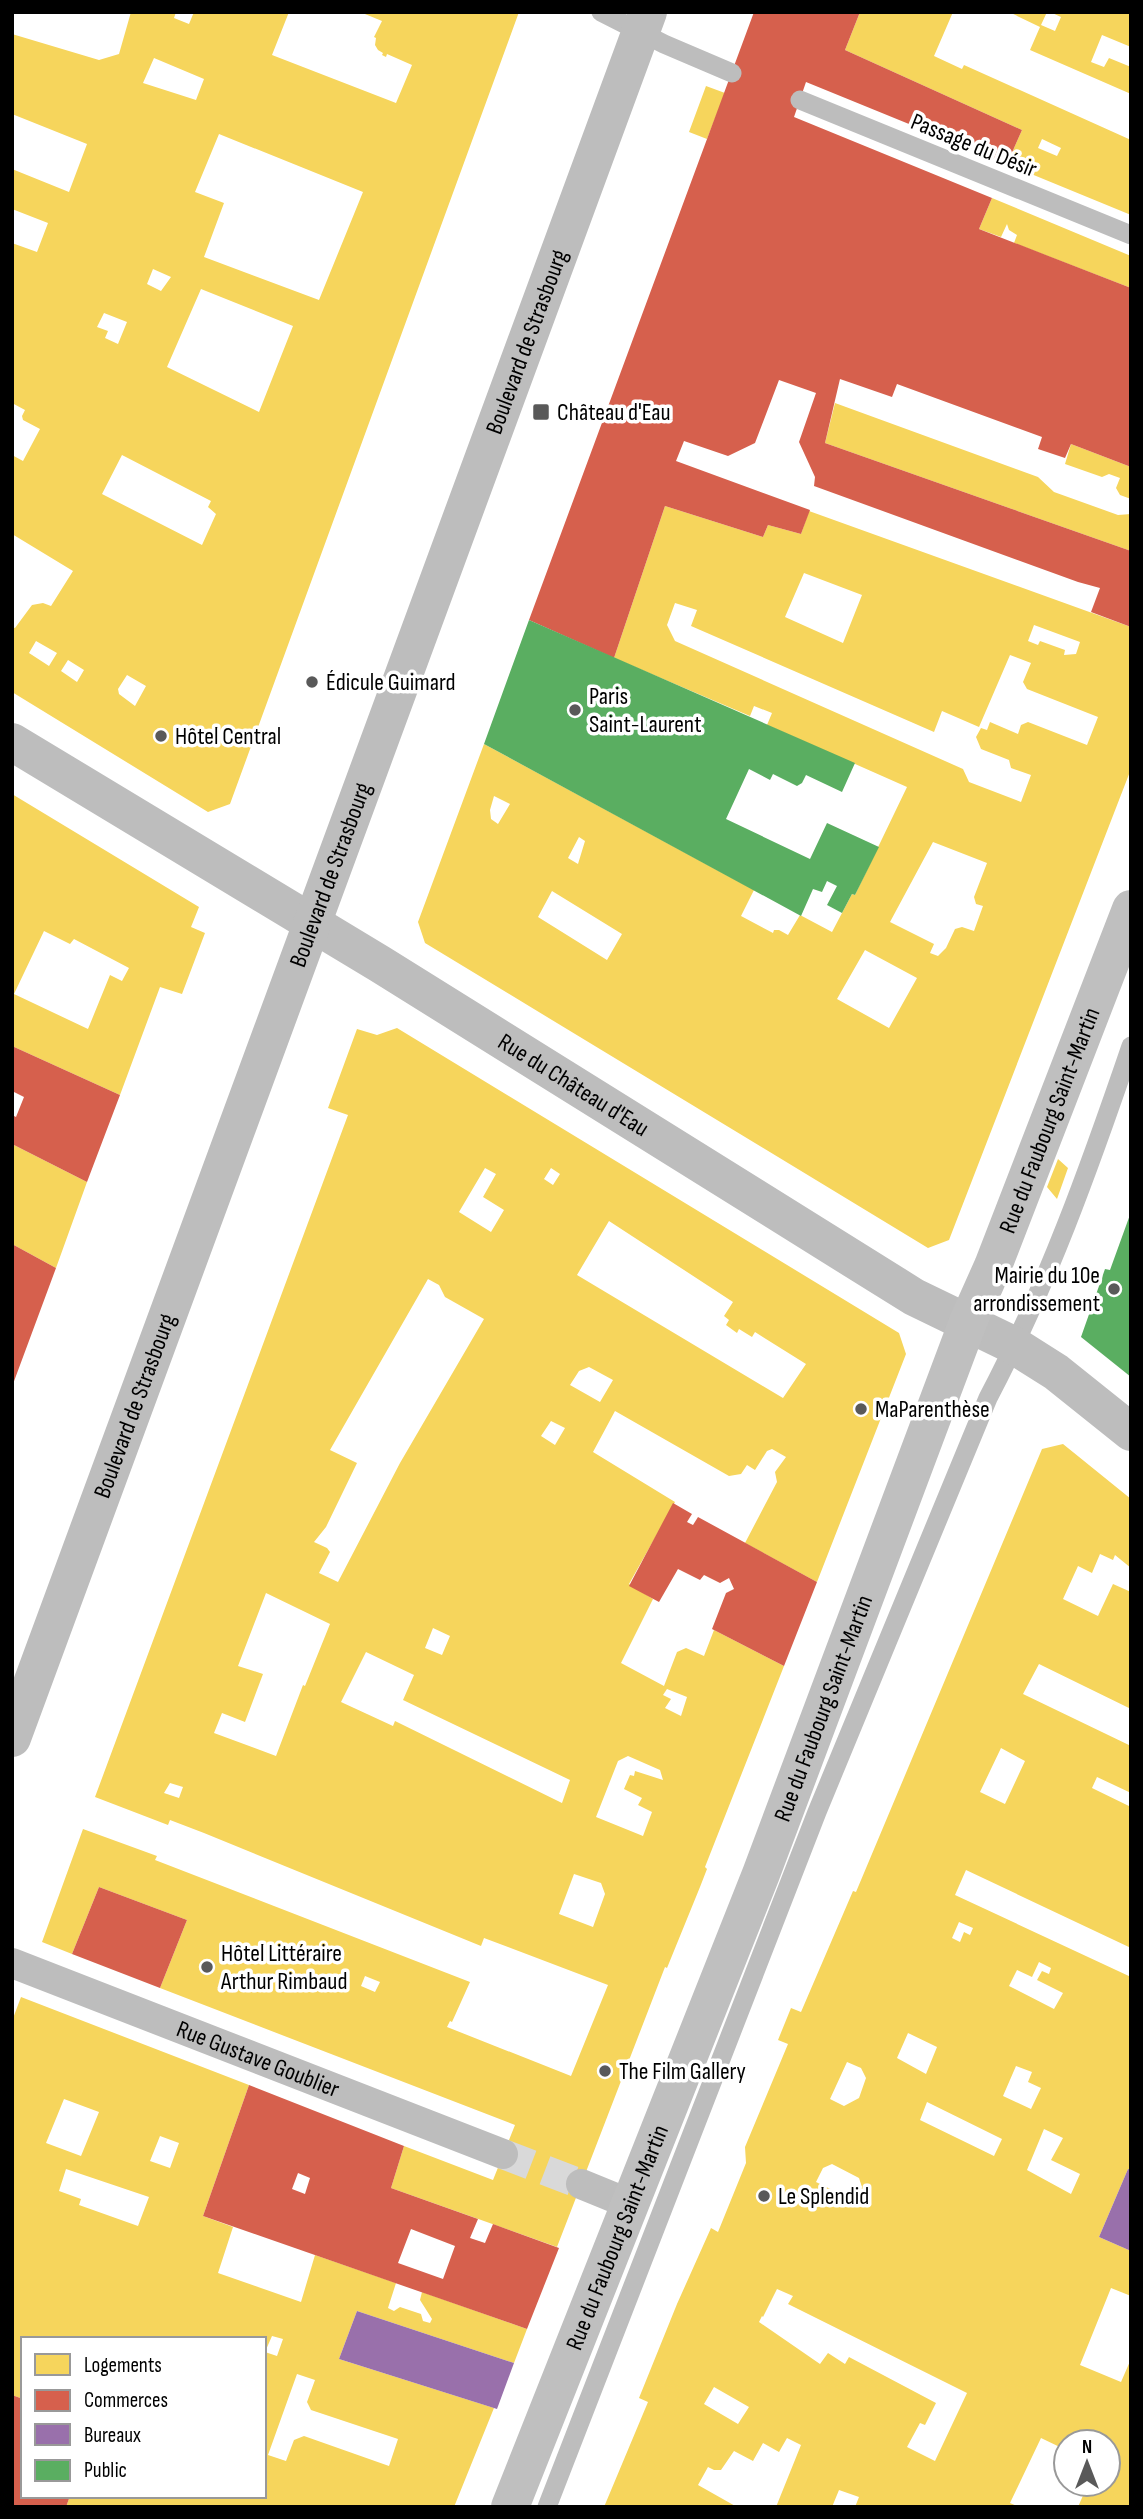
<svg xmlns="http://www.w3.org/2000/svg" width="1143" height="2519" font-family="'Sofia Sans Condensed',sans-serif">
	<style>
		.homes { fill: #f6d55c; fill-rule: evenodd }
		.shops { fill: #d6604d; fill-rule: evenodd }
		.offices { fill: #9970ab }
		.public { fill: #5aae61 }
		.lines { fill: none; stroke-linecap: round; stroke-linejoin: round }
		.pedestrian-tunnel { stroke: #d9d9d9; stroke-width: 30; stroke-dasharray: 30 15; stroke-linecap: butt }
		.service { stroke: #bdbdbd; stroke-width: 19 }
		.pedestrian { stroke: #bdbdbd; stroke-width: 30 }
		.minor { stroke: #bdbdbd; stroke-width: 38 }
		.secondary { stroke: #bfbfbf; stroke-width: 38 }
		.primary { stroke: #bdbdbd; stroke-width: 38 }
		.poi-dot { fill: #595959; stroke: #fff; stroke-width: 2.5 }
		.labels { text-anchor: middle; stroke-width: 7; stroke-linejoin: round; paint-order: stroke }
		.street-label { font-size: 24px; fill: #000; stroke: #fff }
		.poi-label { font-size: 24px; fill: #000; stroke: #fff; text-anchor: start }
	</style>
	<rect width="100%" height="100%" fill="#fff"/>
	<path class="homes" d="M131,12h45l-2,6 15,6 5,-12h95l-17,43 124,48 16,-38 -25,-11 -1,3 -4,-2 1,-2 -5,-3 -3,-5 1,-7 -2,-1 8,-16 -22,-9h159l-289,792 -22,8 -196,-120v-65l3,1 17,-23 11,-2 8,3 22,-35 -61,-37v-79l11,6 17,-32 -17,-9 -1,-4 3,-6 -13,-7v-160l25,9 11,-29 -36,-14v-40l57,23 18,-48 -75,-30v-80l87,26 20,-6zM154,58l50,21 -8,21 -53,-17zM219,134l144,58 -44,108 -115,-43 20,-54 -29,-11zM153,269l18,8 -10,14 -14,-7zM201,289l92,37 -34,86 -92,-45zM104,313l23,9 -9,22 -13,-6 3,-7 -11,-4zM122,455l89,46 -3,6 8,7 -14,31 -100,-51zM36,641l21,12 -8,13 -20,-13zM68,660l16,10 -7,12 -16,-11zM127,675l19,11 -11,20 -16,-12 -1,-5z
		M860,12h93l-19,44 28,13 2,-4 167,75v75l-124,-51 15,-34 -177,-80zM1042,139l19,9 -4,8 -19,-8z
		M1009,12h38l-6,13 14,6 6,-14 -11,-5h81v35l-29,-12 -11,27 13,5 5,-9 22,9v27l-101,-44 10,-23z
		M706,86l19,7 -18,46 -18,-7z
		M992,198l139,58v32l-117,-45 3,-8 -8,-5 -2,-6 -6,13 -22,-8z
		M835,403l203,74 16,15 64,23 13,-1v37l-306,-108z
		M1071,444l60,23v32l-11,-4 -4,-7 4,-10 -11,-4 -7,3 -37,-13z
		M665,506l98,31 5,-12 33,9 8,-23 322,116v142l-182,471 -21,8 -503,-305 -7,-21 66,-178 270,146 -13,26 32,17 1,-3h5l9,5 12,-20 32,17 20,-38 3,1 52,-108 -140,-62 5,-12 -18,-7 -4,10 -136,-58zM804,573l58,22 -19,48 -58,-26zM675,603l22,7 -6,16 243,106 8,-21 37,16 31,-72 21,8 -8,19 4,7 71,28 -11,28 -59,-23 -7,3 -3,9 -28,-12 -3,8 -6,-2 -5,9 5,12 28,11 2,8 20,7 -10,27 -52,-20 -6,-13 -288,-128 -8,-16zM1034,625l46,17 -4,12 -12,1 1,-5 -25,-9 -2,4 -10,-4zM494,796l16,8 -12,20 -7,-5 -1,-9zM579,837l6,4 -7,23 -10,-6zM933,842l54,21 -13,34 2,7 7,2 -9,25 -12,-4 -7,2 -9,19 -8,8 -8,-3 4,-9 -44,-22zM552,891l70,43 -15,26 -69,-43zM865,950l52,28 -28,50 -52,-29z
		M12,794l187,113 -8,20 14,6 -23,61 -22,-7 -40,108 -108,-49zM44,931l26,13 4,-5 55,29 -7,13 -12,-6 -22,54 -74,-35z
		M397,1028l502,305 7,21 -89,228 -72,-39 32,-61 -2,-10 11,-15 -14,-8 -5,2 -12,19 -8,-5 -6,9 -12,2 -114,-65 -22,41 82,50 -46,82 24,15 -32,64 43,23 13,-34 9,-4 18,8 10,-26 70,36 -79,201 2,2 -7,18 -33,81 -2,-1 -108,280 -166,-59 13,-42 89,34 22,-55 -355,-137 27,-68 -88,-33 -27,67 -30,-12 41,-113 74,27 -2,4 315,122 -18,40 -2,-1 -3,6 124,49 37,-91 -124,-47 -3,8 -277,-113 -34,-13 -2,5 -73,-28 253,-682 -20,-7 29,-79 20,6zM485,1168l11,6 -13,23 21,13 -13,22 -32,-20zM551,1168l9,6 -7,11 -9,-6zM609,1221l124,81 -9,14 5,4 -3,5 11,8 2,-4 13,8 3,-5 51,32 -23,34 -206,-123zM428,1279l11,6 6,12 39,22 -84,144 -62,119 -19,-9 11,-21 -3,-4 -13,-6 12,-15 31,-64 -27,-13zM589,1367l24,13 -13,22 -30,-17 9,-14zM551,1421l14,7 -10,17 -14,-9zM266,1593l64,31 -25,62 -2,-1 -27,71 -62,-23 8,-20 23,9 18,-48 -25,-8zM433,1628l17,8 -8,19 -17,-7zM366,1652l48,23 -11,25 167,80 -8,23 -167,-82 -2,5 -52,-24zM667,1689l20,8 -6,19 -16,-8 6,-9 -8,-4zM628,1756l32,14 3,10 -28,-9 -1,5 -4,-1 -6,14 18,9 -4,7 14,7 -9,24 -47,-19 22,-56zM170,1783l13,4 -4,11 -15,-5zM574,1874l27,9 4,11 -12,33 -34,-13zM365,1976l15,6 -5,10 -14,-6z
		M12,1144l75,38 -31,86 -44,-24z
		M1058,1159l10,9 -11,31 -10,-12z
		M1063,1444l68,55v69l-16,-13 -2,5 -13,-6 -8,19 -14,-7 -15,33 35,17 15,-32 18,8v117l-92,-45 -16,30 108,52v47l-34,-16 -5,11 39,19v141l-165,-78 -11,25 176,82v193l-3,-1 -29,68 32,14v45l-20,-8 -31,77 41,17 10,-23v148h-53l10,-23h20v-42h-42v8l-25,-12 -31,65 9,4h-164l4,-10 -20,-7 -7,17h-56l25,-62 -14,-7 -8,14 -16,-9 -10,18 -19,-10 -13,19h-7l-6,-3 -10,18 39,22h-133l44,-105 -9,-4 38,-94 34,-76 7,4 28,-69 -1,-16 43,-103 -10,-4 13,-32 10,4 52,-121 3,1 186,-443zM1001,1748l24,13 -20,43 -25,-12zM959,1922l14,6 -3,7 -6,-3 -4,10 -8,-4zM1039,1962l12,6 -2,6 -7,-3 -5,9 26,13 -9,16 -45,-23 8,-16 15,7zM908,2033l29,14 -11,27 -29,-16zM847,2062l14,6 5,10 -7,20 -15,8 -14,-7zM1016,2066l16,6 -4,10 13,6 -10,21 -28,-13zM927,2102l75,37 -8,17 -74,-36zM1044,2129l19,9 -12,22 29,14 -9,20 -44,-24zM832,2164l27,14 3,9 -7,14 -39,-19 7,-14zM777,2289l16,7 -5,8 179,89 -32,68 -28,-14 13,-24 5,2 11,-22 -87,-46 -4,7 -17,-11 -8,11 -61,-42 3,-6 1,1zM714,2387l35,20 -11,17 -34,-20z
		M21,1997l228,88 -46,131 30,11 -15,46 83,29 14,-47 81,28 -8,25 6,3 6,-4 21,7 2,7 7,2 2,-4 -12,-19 2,-8 105,37 -13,34 -157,-52 -18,48 155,49 -40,99h-388l4,-11h194v-157h-241v60l-11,-4v-374zM64,2099l35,13 -18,44 -35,-13zM160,2136l19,7 -9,25 -20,-7zM66,2169l83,28 -11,29 -59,-21 2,-6 -22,-8zM272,2336l11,3 -6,17 -12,-4zM297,2374l18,6 -8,22 4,8 87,29 -9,27 -85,-30 -10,4 -8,21 -18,-6z"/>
	<path class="shops" d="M754,12h106l-15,38 177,80 -15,34 -201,-82 -12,35 198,81 -13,31 152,59v179l-60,-23 -6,14 -27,-9 4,-12 -145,-53 -5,13 -52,-18 -15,64 306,108v76l-40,-15 9,-24 -22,-6 -264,-96 1,-9 -16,-35 17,-49 -37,-13 -24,63 -27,13 -44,-15 -8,20 134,49 -9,24 -33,-9 -5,12 -98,-31 -51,152 -85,-38z
		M12,1046l108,49 -33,87 -75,-38v-29l4,2 8,-20 -12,-6z
		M12,1244l44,24 -43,116h-1z
		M673,1503l19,11 -5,8 6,3 5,-8 119,65 -33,84 -72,-37 14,-36 8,-4 -5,-11 -9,5 -16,-8 -4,5 -22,-11 -19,33 -30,-16z
		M99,1887l88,33 -27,68 -88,-34z
		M249,2085l155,61 -13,42 87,31 -8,19 15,5 8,-19 66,24 -32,81 -324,-113zM298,2173l12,5 -5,16 -13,-5zM411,2229l44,17 -12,33 -45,-16z
		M12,2395l11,4v97h47l-4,11h-54z"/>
	<path class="offices" d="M1128,2169l3,1v81l-32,-14z
		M357,2311l157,52 -17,46 -158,-50z"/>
	<path class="public" d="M529,620l326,143 -13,29 -36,-17 -4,8 -5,3 -24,-12 -3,6 -21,-11 -23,50 84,40 17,-36 52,24 -24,48 -3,-1 -10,19 -15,-8 10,-19 -10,-5 -5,11 -9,-3 -12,27 -317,-172z
		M1131,1212v165l-50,-40 24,-68 5,1z"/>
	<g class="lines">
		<path class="pedestrian-tunnel" d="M503,2154l78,30"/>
		<path class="service" d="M601,12l63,32 68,29
			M800,100l331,135
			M547,2507l270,-695 171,-414c59,-112 102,-232 143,-352"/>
		<g class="pedestrian">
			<path id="s1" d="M12,1963l491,191"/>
			<path d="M581,2184l49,20"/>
		</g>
		<path class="minor" id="s2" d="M12,742l368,222 534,333 101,49 41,26 75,60"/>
		<path class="secondary" id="s3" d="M510,2507l251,-633 207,-552 25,-56 138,-357"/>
		<path class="primary" id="s4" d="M12,1738l636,-1726"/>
	</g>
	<g class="poi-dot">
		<rect x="532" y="403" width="18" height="18" rx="3.5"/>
		<circle cx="312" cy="682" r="7"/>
		<circle cx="575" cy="710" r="7"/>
		<circle cx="161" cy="736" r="7"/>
		<circle cx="1114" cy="1289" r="7"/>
		<circle cx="861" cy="1409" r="7"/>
		<circle cx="207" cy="1967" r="7"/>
		<circle cx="605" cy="2071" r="7"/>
		<circle cx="764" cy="2196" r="7"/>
	</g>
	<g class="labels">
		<g class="street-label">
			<text transform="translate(974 145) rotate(22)" y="8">Passage du Désir</text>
			<text dy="8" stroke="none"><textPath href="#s4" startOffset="1488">Boulevard de Strasbourg</textPath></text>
			<text dy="8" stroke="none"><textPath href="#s4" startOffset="920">Boulevard de Strasbourg</textPath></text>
			<text dy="8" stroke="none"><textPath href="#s2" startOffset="658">Rue du Château d'Eau</textPath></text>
			<text dy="8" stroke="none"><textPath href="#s3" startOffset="1488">Rue du Faubourg Saint-Martin</textPath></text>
			<text dy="8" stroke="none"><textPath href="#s4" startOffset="354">Boulevard de Strasbourg</textPath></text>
			<text dy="8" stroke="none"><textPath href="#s3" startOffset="858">Rue du Faubourg Saint-Martin</textPath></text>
			<text dy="8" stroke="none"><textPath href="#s1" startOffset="264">Rue Gustave Goublier</textPath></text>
			<text dy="8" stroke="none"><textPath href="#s3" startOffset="290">Rue du Faubourg Saint-Martin</textPath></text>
		</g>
		<g class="poi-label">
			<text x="557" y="420">Château d'Eau</text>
			<text x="326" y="690">Édicule Guimard</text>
			<text x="589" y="704">Paris<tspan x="589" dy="28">Saint-Laurent</tspan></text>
			<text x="175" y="744">Hôtel Central</text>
			<text x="1100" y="1283" text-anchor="end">Mairie du 10e<tspan x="1100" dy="28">arrondissement</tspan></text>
			<text x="875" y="1417">MaParenthèse</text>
			<text x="221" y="1961">Hôtel Littéraire<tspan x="221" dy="28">Arthur Rimbaud</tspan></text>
			<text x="619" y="2079">The Film Gallery</text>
			<text x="778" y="2204">Le Splendid</text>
		</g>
	</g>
	<rect width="1143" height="2519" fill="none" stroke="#000000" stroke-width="28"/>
	<rect x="21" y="2337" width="245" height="161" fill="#ffffff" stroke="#999999" stroke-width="2"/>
	<rect x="35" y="2354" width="35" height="21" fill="#f6d55c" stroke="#999999" stroke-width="2"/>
	<text x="84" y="2372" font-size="21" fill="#000000">Logements</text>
	<rect x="35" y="2390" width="35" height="21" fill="#d6604d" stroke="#999999" stroke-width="2"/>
	<text x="84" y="2407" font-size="21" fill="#000000">Commerces</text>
	<rect x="35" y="2424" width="35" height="21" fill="#9970ab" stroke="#999999" stroke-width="2"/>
	<text x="84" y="2442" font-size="21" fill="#000000">Bureaux</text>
	<rect x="35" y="2460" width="35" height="21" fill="#5aae61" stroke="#999999" stroke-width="2"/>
	<text x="84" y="2477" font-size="21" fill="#000000">Public</text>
	<g transform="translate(1087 2463)"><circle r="33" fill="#ffffff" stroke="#999999" stroke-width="2"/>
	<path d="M0-5L12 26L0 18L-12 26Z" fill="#595959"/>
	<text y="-10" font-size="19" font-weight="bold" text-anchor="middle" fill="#000000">N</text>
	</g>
</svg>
